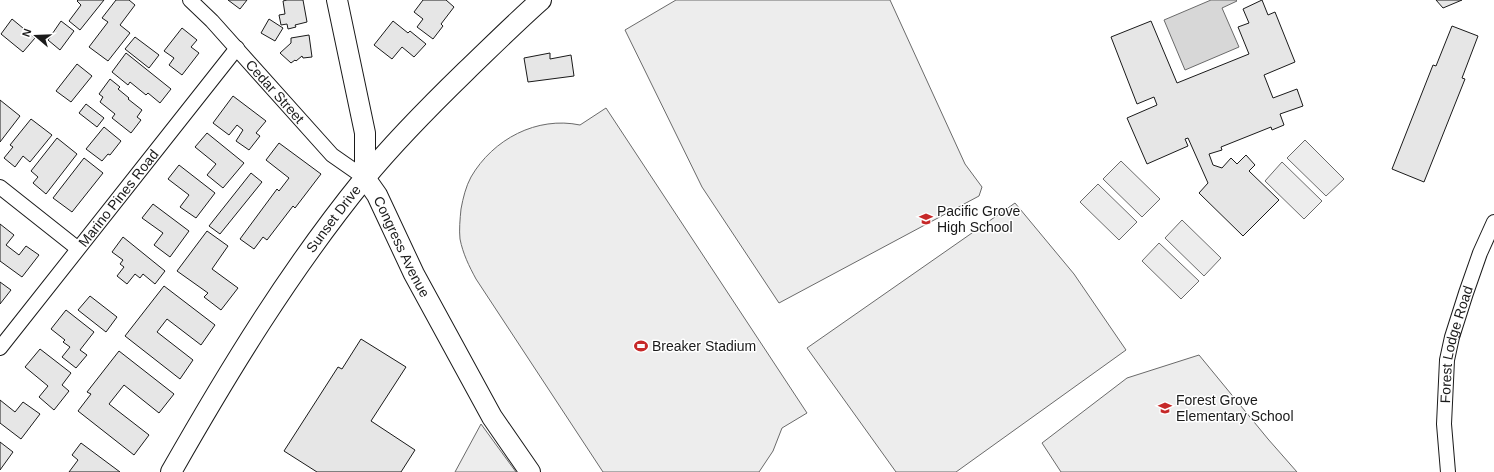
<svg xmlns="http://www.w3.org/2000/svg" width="1494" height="472" font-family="Arial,sans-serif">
<rect width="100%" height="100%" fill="#fff"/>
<!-- green -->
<g fill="#ededed" stroke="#6a6a6a">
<path d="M676,0H890L965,164L982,187L979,196L779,303L702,187L625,30Z"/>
<path d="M606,108L807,413L782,428L773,451L759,472H603L476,279C469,266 463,254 460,239C459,230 460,219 461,209C463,198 466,186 471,177C493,139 537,116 580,125Z"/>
<path d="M1305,140L1344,179L1326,196L1287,158Z"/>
<path d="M1121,161L1160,199L1142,217L1103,179Z"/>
<path d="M1282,162L1322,201L1304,219L1265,181Z"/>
<path d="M1098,184L1137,222L1119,240L1080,202Z"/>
<path d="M1015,203L1074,274L1126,350L956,472H896L807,348Z"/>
<path d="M1182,220L1221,258L1204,276L1165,238Z"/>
<path d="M1159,243L1199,281L1181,299L1142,261Z"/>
<path d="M1199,355L1268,439L1297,472H1061L1042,443L1127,378Z"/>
<path d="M481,424L516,472H455Z"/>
</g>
<!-- water -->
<path fill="#d7d7d7" stroke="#6a6a6a" d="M1211,0H1236L1237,1L1222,8L1239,47L1185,70L1164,20Z"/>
<!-- building -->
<g fill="#e6e6e6" stroke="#1a1a1a">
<path d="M78,0H104L80,30L69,21L81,5L77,1Z"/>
<path d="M116,0H129L135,5L120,25L130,33L108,61L89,47L108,22L102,18Z"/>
<path d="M228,0H247L240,9Z"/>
<path d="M287,0H303L307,22L295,25L296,27L288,29L287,24L281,25L279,15L285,14L283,1Z"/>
<path d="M423,0H446L454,7L441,24L443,26L433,39L417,27L423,19L414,12Z"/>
<path d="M1262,0L1268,15L1275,12L1295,62L1264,75L1273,98L1297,89L1303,106L1280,114L1284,125L1272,130L1271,127L1221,147L1222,150L1209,154L1213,165L1222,168L1231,158L1237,164L1246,155L1255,165L1249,171L1279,200L1243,236L1199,193L1208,183L1188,138L1185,139L1188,146L1147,164L1127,118L1157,105L1154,97L1137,104L1111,37L1151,21L1177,83L1249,54L1238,27L1249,23L1243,9Z"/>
<path d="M1436,0H1462L1443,8Z"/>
<path d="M12,19L35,38L23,52L1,34Z"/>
<path d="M269,19L283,28L275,41L261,33Z"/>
<path d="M61,21L74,31L60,50L48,40Z"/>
<path d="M393,21L408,33L410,31L426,44L414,57L402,47L392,59L374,45Z"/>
<path d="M1452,26L1478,36L1462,78L1465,79L1424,182L1392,169L1433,65L1436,66Z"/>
<path d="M182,28L197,40L191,47L199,53L182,75L169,65L174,58L164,51Z"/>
<path d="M309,35L312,57L303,58L302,56L296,61L295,60L291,63L280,53L291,43V38Z"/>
<path d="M135,37L159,55L149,68L125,49Z"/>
<path d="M126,53L171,89L160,103L148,93L146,95L130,82L128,85L112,72Z"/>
<path d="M550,53V59L571,55L574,76L528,82L524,58Z"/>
<path d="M77,64L92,76L71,102L56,91Z"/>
<path d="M110,79L120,87L118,89L129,98L128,99L142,110L137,117L141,120L131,133L112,118L115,114L100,102L103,97L99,94Z"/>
<path d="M233,96L266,121L256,133L260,136L249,150L236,141L243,130L237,125L229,135L213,123Z"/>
<path d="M0,100L20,116L0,142Z"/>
<path d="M86,104L104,118L97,127L79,113Z"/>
<path d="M31,119L52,135L30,162L23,156L15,167L4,158L13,147L10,145Z"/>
<path d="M104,127L121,141L110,155L108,154L102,161L86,149Z"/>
<path d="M207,133L244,163L223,188L207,175L216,164L195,147Z"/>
<path d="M57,138L77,154L46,194L33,183L38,177L31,171Z"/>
<path d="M279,143L321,174L295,208L293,206L267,240L263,237L254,249L240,239L277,189L279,191L289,178L266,160Z"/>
<path d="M84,158L103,173L72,212L53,198Z"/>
<path d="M179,165L215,193L196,218L180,207L189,195L168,179Z"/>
<path d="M251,173L262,182L220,234L209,226Z"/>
<path d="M153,204L189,231L170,257L154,245L163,233L142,218Z"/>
<path d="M0,224L14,235L6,245L19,255L26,246L39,255L22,277L0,261Z"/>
<path d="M207,231L228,246L212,269L238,288L221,310L204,297L208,293L177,271Z"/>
<path d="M123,237L165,271L155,284L143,274L140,278L135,274L127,284L117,276L124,267L120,264L123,260L112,252Z"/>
<path d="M0,282L11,290L0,304Z"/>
<path d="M164,286L215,325L201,345L167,319L157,332L193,360L180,379L125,336Z"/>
<path d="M90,296L117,317L106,332L78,310Z"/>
<path d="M66,310L94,332L80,350L87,355L76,368L62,357L70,347L63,342L65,340L51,329Z"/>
<path d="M361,339L406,367L371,421L415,450L401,472H317L284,451L338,367L342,369Z"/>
<path d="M40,349L71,373L62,385L69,391L54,410L39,397L48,386L25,367Z"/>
<path d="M119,351L174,394L159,413L124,385L109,404L149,435L134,455L78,411L91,394L87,392Z"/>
<path d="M0,400L15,412L23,402L40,414L21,439L0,423Z"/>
<path d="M0,442L13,452L0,470Z"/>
<path d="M81,443L120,472H69L78,460L72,455Z"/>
</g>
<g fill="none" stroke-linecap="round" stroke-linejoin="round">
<!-- street casing -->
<g stroke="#1a1a1a" stroke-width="16">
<g id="street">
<path id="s1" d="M190,0L212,21L332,155L365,178"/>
<path d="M0,187L77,248"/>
<path id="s2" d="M0,348L237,48"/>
<path id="s3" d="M1448,472L1444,424L1447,360L1452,337L1466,293L1480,253L1494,222"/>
</g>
</g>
<!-- secondary casing -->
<g stroke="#1a1a1a" stroke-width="22">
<g id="secondary">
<path id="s4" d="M337,0L365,133V178L377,195L414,274L492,417L530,472"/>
<path id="s5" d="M171,472C229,370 290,270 364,179C395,141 431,105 466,71C491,47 515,23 541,0"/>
</g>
</g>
<!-- street -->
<use href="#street" stroke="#fff" stroke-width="14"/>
<!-- secondary -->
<use href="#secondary" stroke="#fff" stroke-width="20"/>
</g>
<!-- icons -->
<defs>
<g id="school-bare" transform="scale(1.08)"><path d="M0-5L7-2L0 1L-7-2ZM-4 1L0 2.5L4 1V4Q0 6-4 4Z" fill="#c62828" stroke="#fff" stroke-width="2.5" paint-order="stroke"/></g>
<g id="stadium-bare" transform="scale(1.08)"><path d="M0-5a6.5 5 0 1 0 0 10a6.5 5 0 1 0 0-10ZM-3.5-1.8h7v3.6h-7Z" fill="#c62828" stroke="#fff" stroke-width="2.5" paint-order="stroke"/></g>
</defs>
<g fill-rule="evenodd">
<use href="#school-bare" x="926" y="219"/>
<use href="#stadium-bare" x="641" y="346"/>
<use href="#school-bare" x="1165" y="408"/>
</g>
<g text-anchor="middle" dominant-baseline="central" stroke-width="3" stroke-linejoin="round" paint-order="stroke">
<!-- street labels -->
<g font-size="14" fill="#1a1a1a" stroke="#fff">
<text stroke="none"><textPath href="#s1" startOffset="125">Cedar Street</textPath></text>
<text stroke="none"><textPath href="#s2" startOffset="191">Marino Pines Road</textPath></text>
<text stroke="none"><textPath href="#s5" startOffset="301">Sunset Drive</textPath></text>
<text stroke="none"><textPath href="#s4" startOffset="259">Congress Avenue</textPath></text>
<text stroke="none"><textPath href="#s3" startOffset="129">Forest Lodge Road</textPath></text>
</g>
<!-- poi labels -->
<g font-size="14" fill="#1a1a1a" stroke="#fff" text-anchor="start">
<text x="937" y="211">Pacific Grove<tspan x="937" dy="16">High School</tspan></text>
<text x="652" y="346">Breaker Stadium</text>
<text x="1176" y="400">Forest Grove<tspan x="1176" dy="16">Elementary School</tspan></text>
</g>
</g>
<!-- north arrow -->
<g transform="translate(36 36) rotate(289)" stroke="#ffffff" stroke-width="3" paint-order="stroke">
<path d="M0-3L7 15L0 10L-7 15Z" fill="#1a1a1a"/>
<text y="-6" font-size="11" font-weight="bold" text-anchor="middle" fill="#1a1a1a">N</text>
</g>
</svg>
